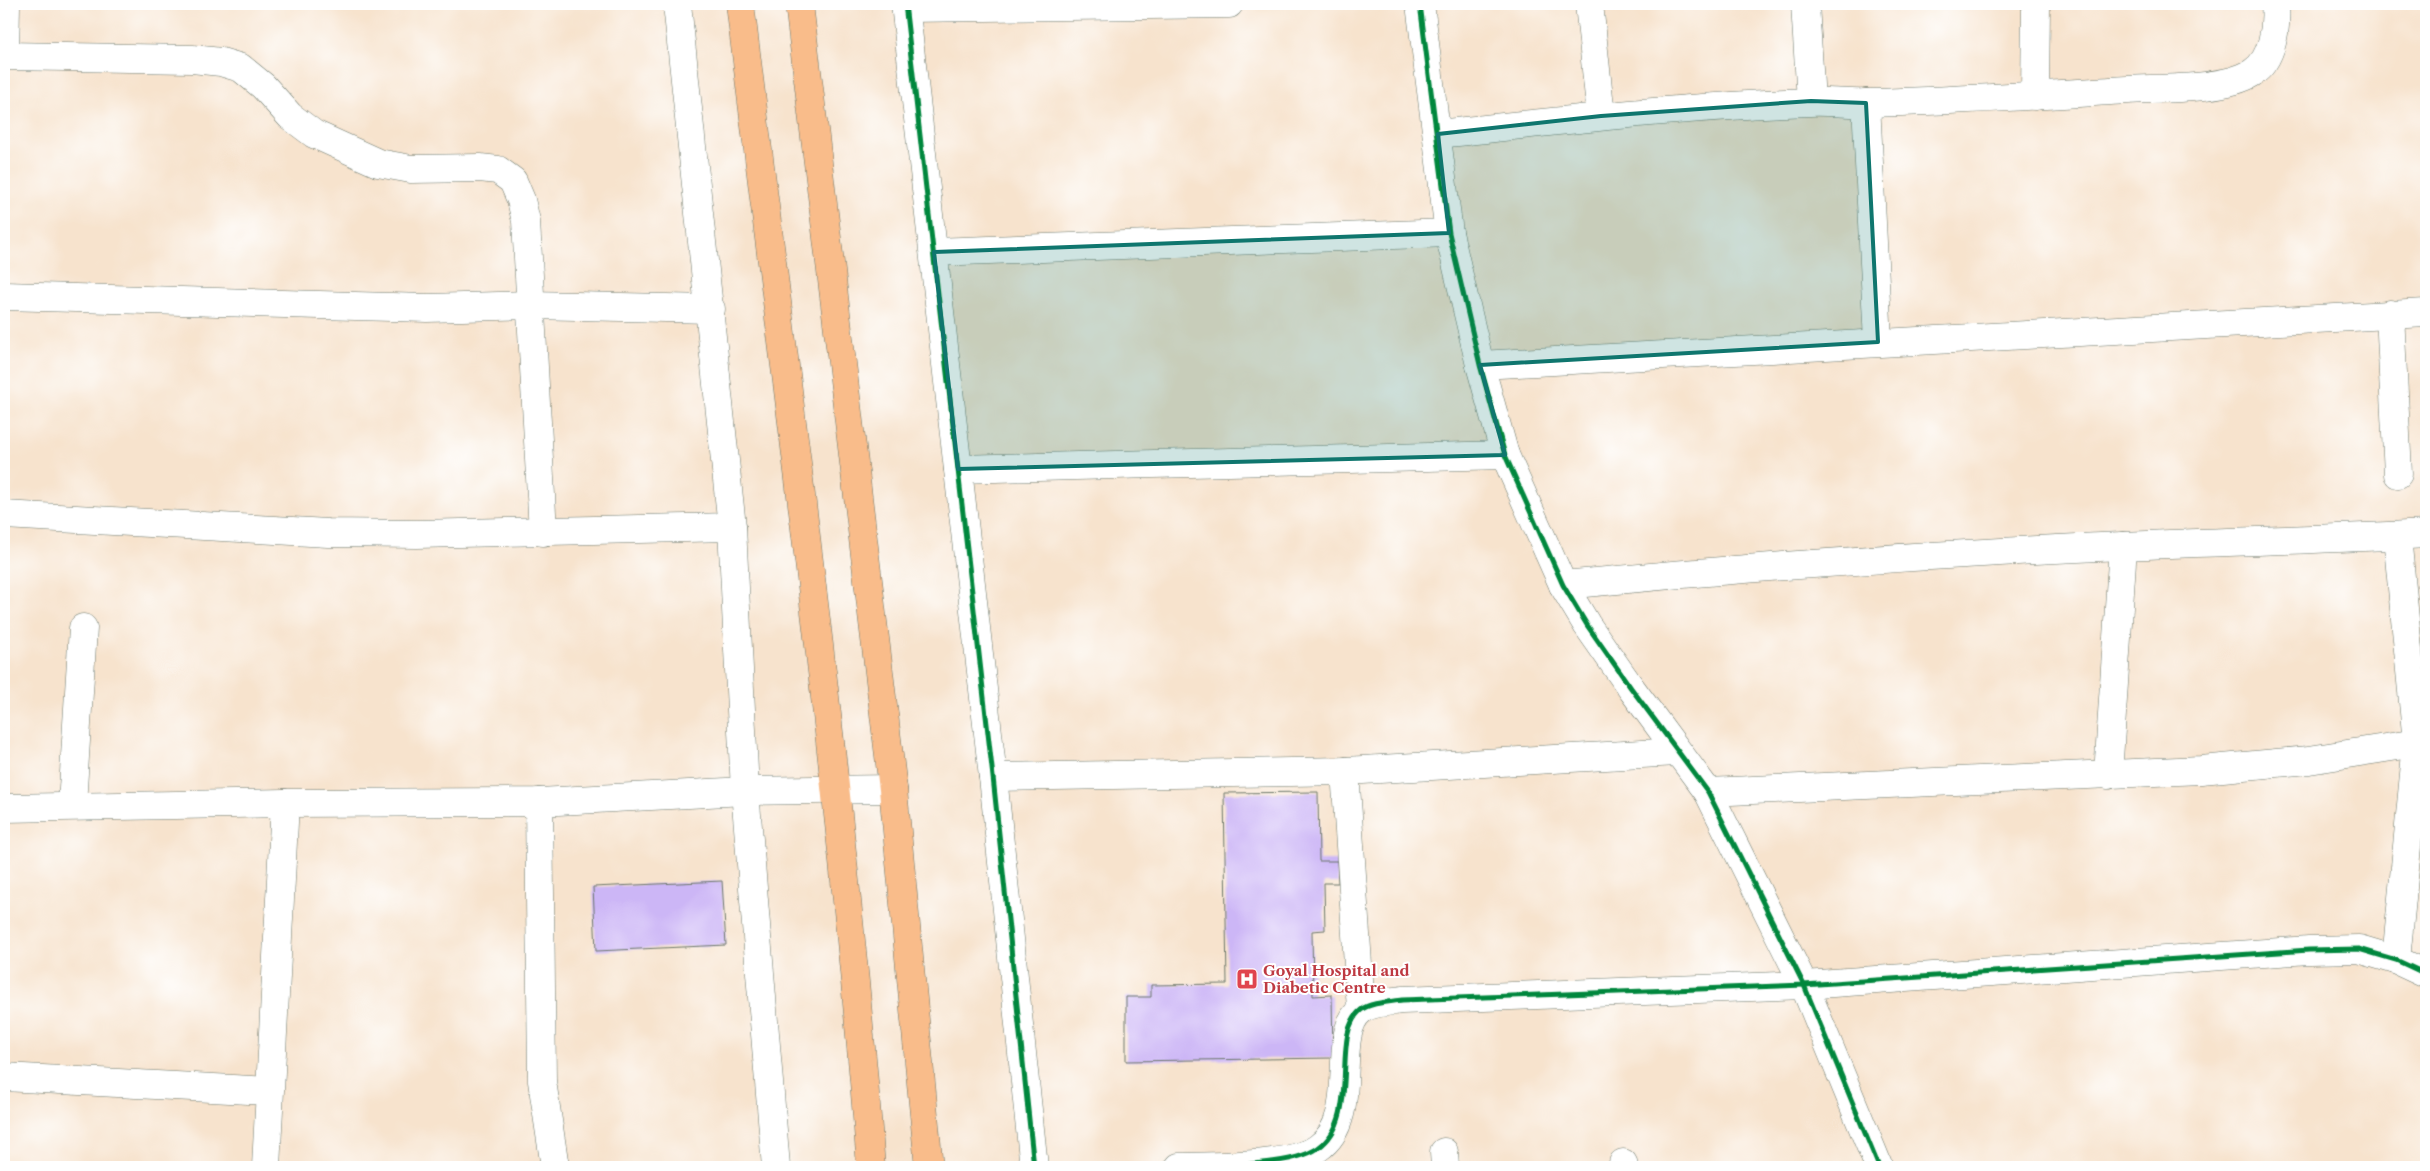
<svg xmlns="http://www.w3.org/2000/svg" width="2430" height="1171" font-family="'Libre Caslon Text',serif">
<rect width="100%" height="100%" fill="#fff"/>
<filter id="ink" filterUnits="userSpaceOnUse"><feTurbulence type="fractalNoise" baseFrequency=".02" numOctaves="2"/><feDisplacementMap in="SourceGraphic" scale="10" xChannelSelector="R" yChannelSelector="G"/><feConvolveMatrix kernelMatrix="1 2 1 2 8 2 1 2 1" color-interpolation-filters="sRGB"/></filter>
<filter id="wash" filterUnits="userSpaceOnUse"><feTurbulence type="fractalNoise" baseFrequency=".0096" numOctaves="4" result="noise"/><feDisplacementMap in="SourceGraphic" scale="20" xChannelSelector="R" yChannelSelector="G"/><feGaussianBlur stdDeviation="1.12" result="paint"/><feColorMatrix in="noise" values="0 0 0 0 0 0 0 0 0 0 0 0 0 0 0 0 0 1.4 0 .05"/><feComposite in="paint" operator="in"/></filter>
<g filter="url(#wash)">
<rect width="100%" height="100%" fill="#f7e3cd"/>
<g id="blocks">
<!-- building -->
<g fill="#ccb6f6">
<path d="M1318,792L1319,861H1337L1338,883H1324L1325,930L1312,931L1313,996L1332,995L1333,1058L1126,1061V997H1151V985L1227,984L1224,793Z"/>
<path d="M722,881L726,945L596,951L593,887Z"/>
</g>
</g>
</g>
<g filter="url(#ink)">
<use href="#blocks" fill-opacity="0" stroke="#6b776a" stroke-width="1"/>
<g fill="none" stroke-linecap="round" stroke-linejoin="round">
<!-- minor casing -->
<g stroke="#6b776a" stroke-width="29">
<g id="minor">
<path d="M677,4L732,527L745,791L776,1167"/>
<path d="M905,4L993,777L1034,1167"/>
<path d="M1420,4L1449,233L1480,365L1505,455L1563,585L1587,625L1631,688L1708,792L1804,985L1879,1167"/>
<path d="M1589,4L1601,116"/>
<path d="M1805,4L1811,101"/>
<path d="M906,8L1229,4"/>
<path d="M4,56L192,59L221,62L241,68L263,86L290,116L314,134L378,163L411,169L480,168L498,170L513,181L521,200L526,221L543,532"/>
<path d="M5,56L6,4"/>
<path d="M2035,96L2036,4"/>
<path d="M1866,103L1878,342"/>
<path d="M1438,134C1561,121 1685,106 1810,102C1829,101 1849,104 1868,103C1955,101 2042,95 2128,90C2162,88 2224,90 2252,73C2273,60 2277,26 2275,4"/>
<path d="M934,252L1449,233"/>
<path d="M4,296L427,308L531,305L711,309"/>
<path d="M2390,314L2398,474"/>
<path d="M1480,365L2426,313"/>
<path d="M958,469L1505,455"/>
<path d="M4,515L328,533L417,534L732,527"/>
<path d="M1563,585C1749,567 1935,554 2122,546C2223,541 2325,540 2426,534"/>
<path d="M1345,771L1361,1009"/>
<path d="M2108,775L2123,546"/>
<path d="M993,777L1345,771L1677,752"/>
<path d="M1708,792L2201,770L2309,760L2417,743L2426,744"/>
<path d="M539,802L542,1081L555,1167"/>
<path d="M72,805L83,628"/>
<path d="M4,808L285,803L539,802L745,791L893,789"/>
<path d="M2396,960L2417,743L2397,536"/>
<path d="M4,1077L269,1091"/>
<path d="M1444,1152L1445,1167"/>
<path d="M1623,1163L1624,1167"/>
<path d="M266,1167L285,803"/>
<path d="M1179,1167C1213,1166 1291,1167 1318,1148C1363,1117 1329,1035 1361,1010C1371,1002 1390,1002 1402,1000L1804,985L2309,950L2359,949L2396,960L2426,974"/>
</g>
</g>
<!-- major casing -->
<g stroke="#6b776a" stroke-width="29">
<g id="major">
<path d="M740,4C787,391 841,778 871,1167"/>
<path d="M799,4L893,789L929,1167"/>
</g>
</g>
<!-- minor -->
<use href="#minor" stroke="#fff" stroke-width="28"/>
<!-- major -->
<use href="#major" stroke="#f9bc8a" stroke-width="28"/>
<!-- cycleway casing -->
<g stroke="#fff" stroke-width="8">
<g id="cycleway">
<path d="M905,4L993,777L1034,1167"/>
<path d="M1420,4L1449,233L1480,365L1505,455L1563,585L1587,625L1631,688L1708,792L1804,985L1879,1167"/>
<path d="M1179,1167C1213,1166 1291,1167 1318,1148C1363,1117 1329,1035 1361,1010C1371,1002 1390,1002 1402,1000L1804,985L2309,950L2359,949L2396,960L2426,974"/>
</g>
</g>
<!-- cycleway -->
<use href="#cycleway" stroke="#00873e" stroke-width="5"/>
</g>
</g>
<!-- marked area -->
<path fill="#0f766e" fill-opacity="0.2" stroke="#0f766e" stroke-width="4" stroke-linejoin="round" d="M1811,101L1866,103L1878,342L1480,365L1505,455L958,469L934,252L1449,233L1438,134L1601,116Z"/>
<!-- icons -->
<defs>
<g id="hospital-square" transform="scale(1.125)"><rect x="-9" y="-9" width="18" height="18" rx="4" fill="#e0444e" stroke="#fff"/><path d="M-5-5h3v3.5h4V-5h3V5h-3V1.5h-4V5h-3Z" fill="#fff"/></g>
</defs>
<g fill-rule="evenodd">
<use href="#hospital-square" x="1247" y="979"/>
</g>
<g text-anchor="middle" dominant-baseline="central" stroke-width="4" stroke-linejoin="round" paint-order="stroke">
<!-- health labels -->
<g font-size="15" font-weight="bold" fill="#be3a42" stroke="#fff" text-anchor="start">
<text x="1263" y="970">Goyal Hospital and<tspan x="1263" dy="17">Diabetic Centre</tspan></text>
</g>
</g>
<!-- margin -->
<rect width="2430" height="1171" fill="none" stroke="#fff" stroke-width="20"/>
</svg>
